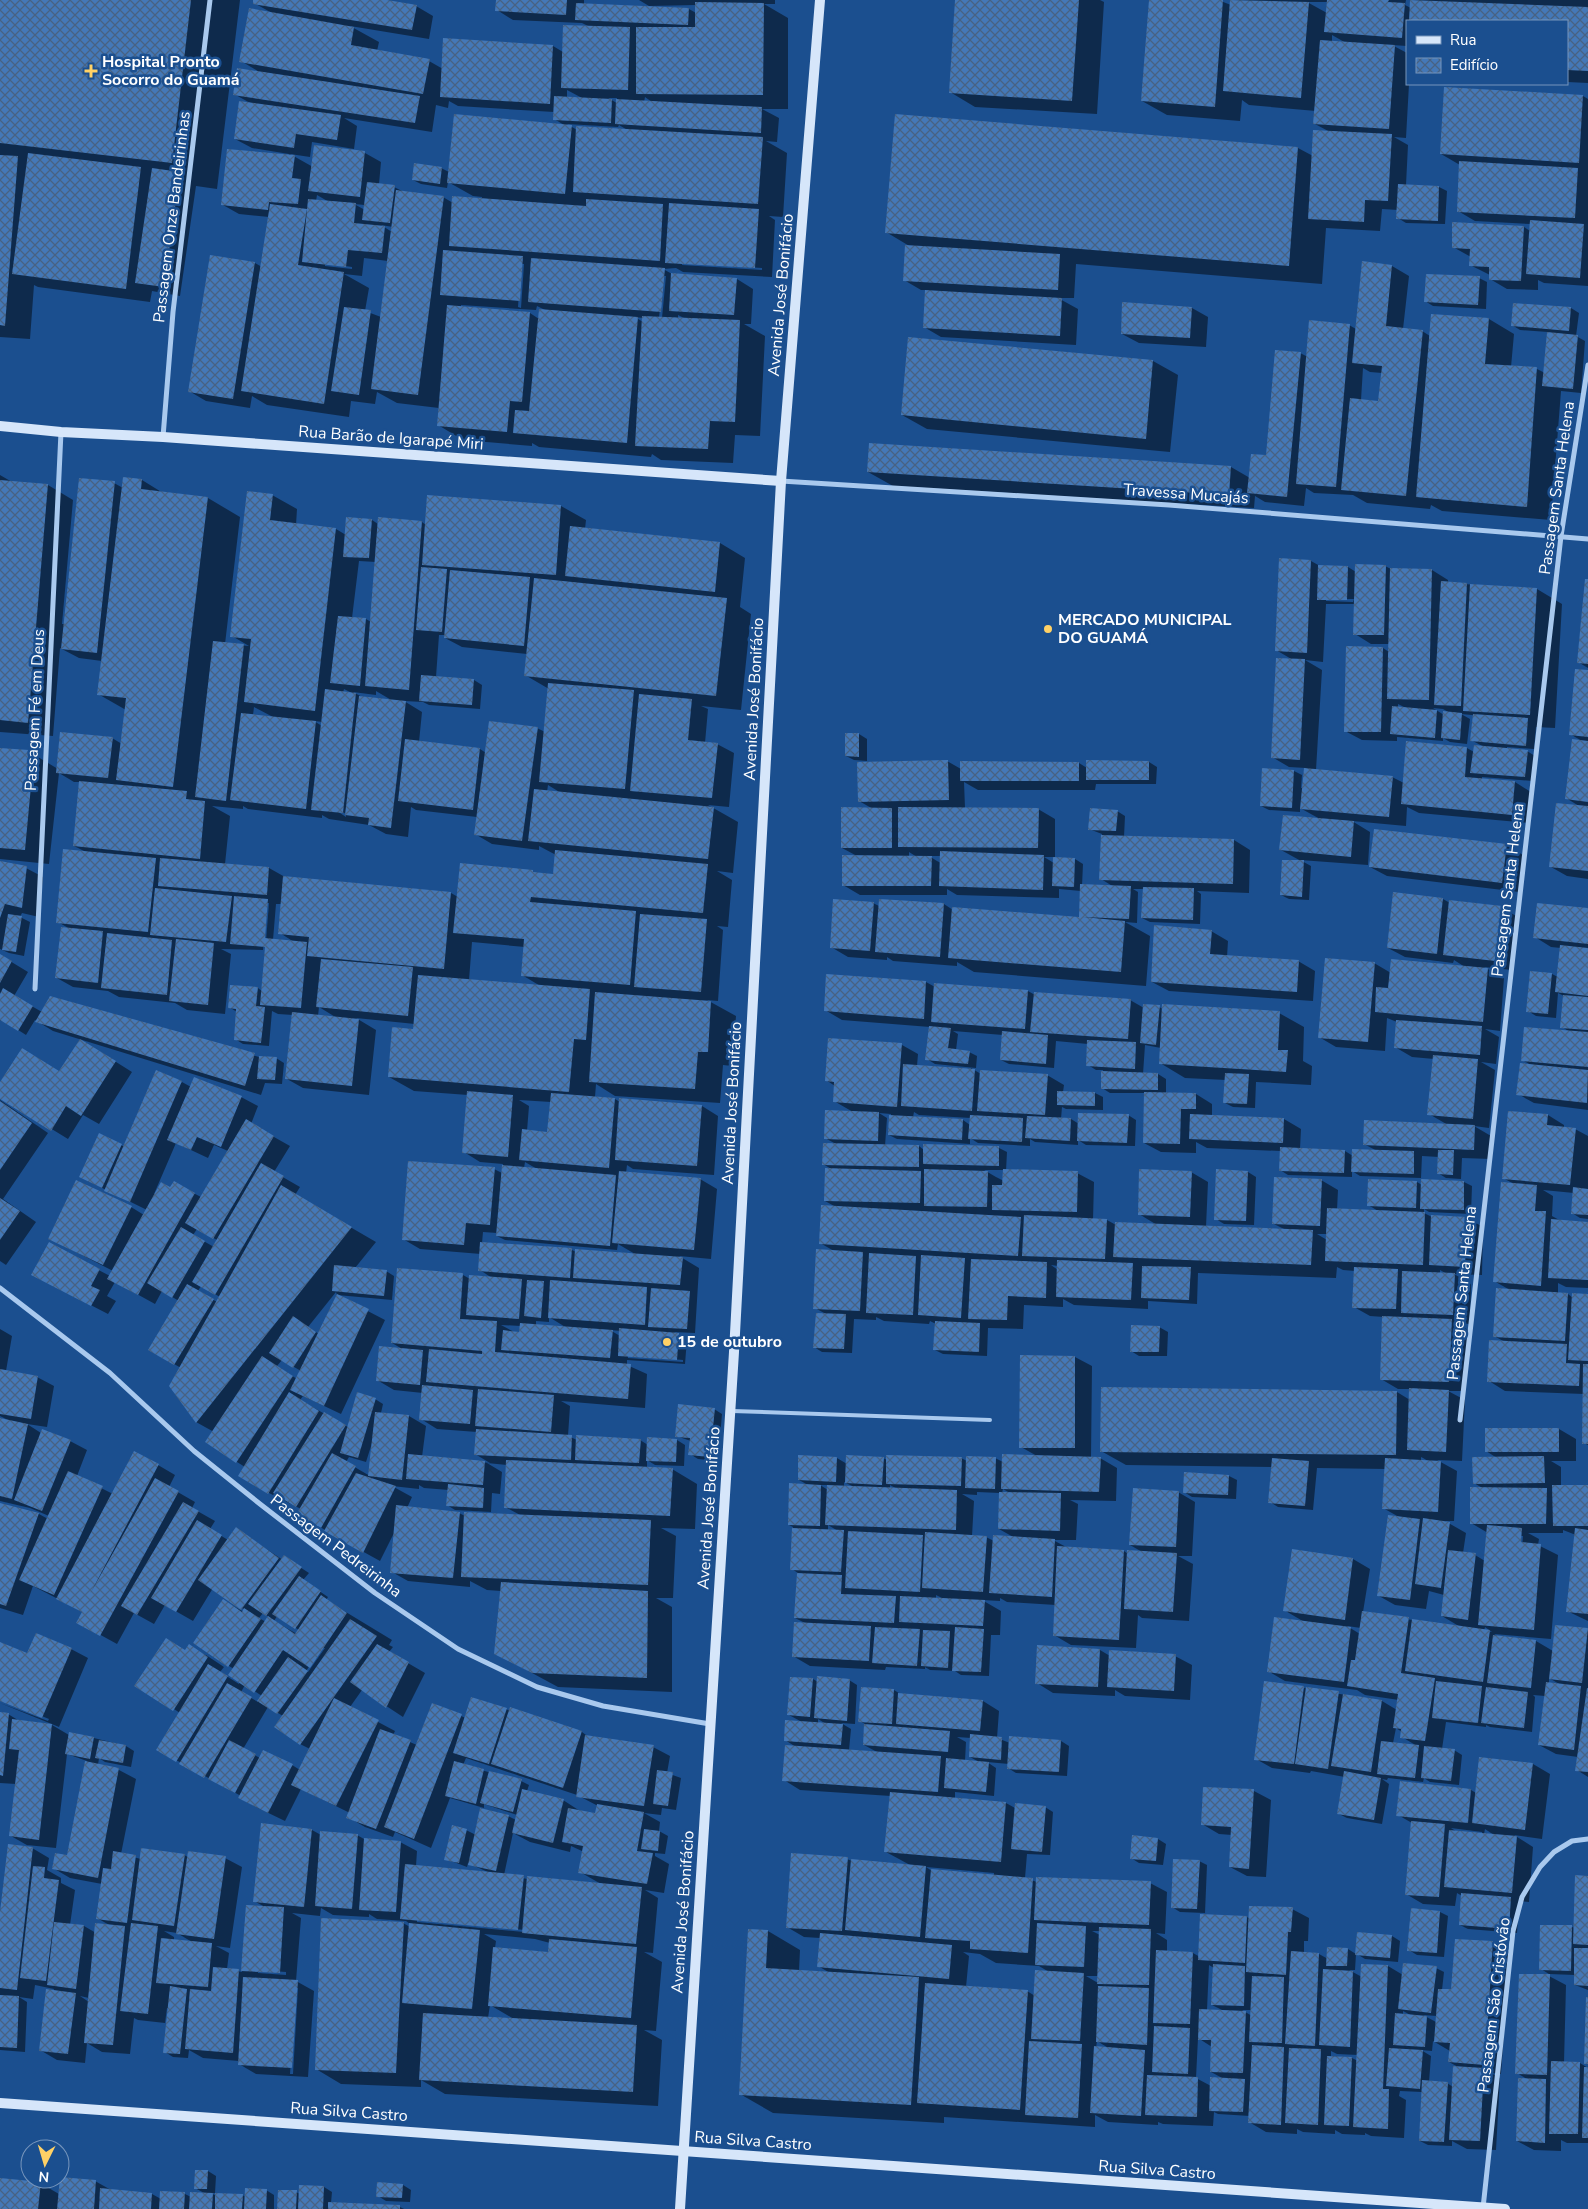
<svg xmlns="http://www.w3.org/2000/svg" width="1588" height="2209" font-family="'Nunito Sans',sans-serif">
<defs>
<pattern id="building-cross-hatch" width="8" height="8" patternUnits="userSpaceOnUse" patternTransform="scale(1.25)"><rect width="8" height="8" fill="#4478b7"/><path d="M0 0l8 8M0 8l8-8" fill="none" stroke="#486282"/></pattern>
</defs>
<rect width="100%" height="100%" fill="#1b4f8f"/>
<!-- shadow -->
<g fill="#0007" fill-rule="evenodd">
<path d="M0,0H240L217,189L196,186L180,296L152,291L150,302L38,287L34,285L30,339L0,337V156H3L0,155Z"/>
<path d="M255,0H379L416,6L433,16L429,39L350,26L379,42L377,51L429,61L443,69L444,39L553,46L563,52L590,27L582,23L513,20L497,10V0H584V4L689,9L696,13V5L649,6L639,0H775V4H764L788,18V109H762L779,118L777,142L766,141L787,153L783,217L769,216L775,220L772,277L683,272L676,268L663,269L674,275L737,279L753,289L751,324H744L765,336L760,436L735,435L733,463L661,460L652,454L651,457L539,447L532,443V446L463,440L438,425L439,408L397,403L377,392L375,404L351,401L349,417L267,405L252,396L250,408L206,401L189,391L255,263L262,267L269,217L239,214L223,205L288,156L289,154L252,148L235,139L252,104L234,94L261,73L241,61L272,13L254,3ZM567,90L582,98H567ZM645,97L652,102H644ZM608,98H617V103L615,102ZM449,101L458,106L554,112V119L566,126L449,172L441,168L413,180L421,184L447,188L448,182L473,196L482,197V200L453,203L443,197L402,191L394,187L379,184L381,162L365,153L313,167L290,154L310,157L312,142L354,149L357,126L344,118L432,132L436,105L448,108ZM567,124L618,127L619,125L629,131L577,130ZM317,195L329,202L316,201ZM354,204L365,205V210ZM381,225L393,227L392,232ZM364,258L388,261L381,317L365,311L369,288L344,274L362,276ZM325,263L352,267V269L325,266ZM682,263L762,268V270L682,265ZM521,264H524L521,308L518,307ZM663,276H666L662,318H659ZM461,305L536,310L537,306L545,310L539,319L530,313L461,307ZM678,315L686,319H678ZM635,317L643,318V322Z"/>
<path d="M956,0H1100L1104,2L1097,114L975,107L950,92Z"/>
<path d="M1151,0H1218L1231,5V0H1406L1405,5L1411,8V0H1588V83L1567,82V21H1407V46L1392,45L1407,53V84H1409L1406,138L1394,137L1408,145L1406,185L1439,187L1447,191L1445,224L1406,223L1398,218V210L1382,209L1380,231L1326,228L1322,284L1076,264L1074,298H1058L1078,309L1076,345L941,337L924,327L926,290H921L904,280L911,247L886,232L896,115L1298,148L1313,156L1330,132L1315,124L1316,111L1249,105L1242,100L1240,121L1167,115L1142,101ZM1307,2H1328L1327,13ZM1332,35L1346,43L1332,42Z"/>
<path d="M1583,96L1588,99V286L1544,283L1538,280V290L1507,289L1490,279V275L1470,265L1471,257L1453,247L1524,227L1530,231L1531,224L1475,221L1458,211L1460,165L1441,154Z"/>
<path d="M1363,263L1392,266L1409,276L1403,329L1422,331L1430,336L1432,315L1489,319L1514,334L1511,367L1537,369L1545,373L1548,332L1520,330L1512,325L1571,308L1579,313L1576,336L1585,341L1581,393L1561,391L1551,520L1442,511L1431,505L1430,509L1367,503L1353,495L1314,493L1306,488L1304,506L1265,502L1255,496L1254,508L893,486L868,472L1231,467L1250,478L1267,456L1300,353L1308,357L1349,325L1356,329ZM1363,368L1370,372L1382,373L1379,402L1361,400Z"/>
<path d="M1479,278L1487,282L1486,309L1433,306L1425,301Z"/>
<path d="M1192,308L1208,317L1206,347L1139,343L1122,334Z"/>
<path d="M1153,361L1178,375L1170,452L927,429L902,415Z"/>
<path d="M0,475L12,482L48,485L73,500L62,624H65L114,483L123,488L124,478L142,480L163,493L208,498L240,517L225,644L249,646L232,636L272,495L297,509L296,525L336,529L346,535L372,520L378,524L422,522L426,525L561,506L586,520L585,529L720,543L745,558L740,607L751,614L741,710L701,706L708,709L705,743L717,744L734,753L729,807L708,805L738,822L733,873L717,871L732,880L728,927L717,926L723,930L718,1001L707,1000L736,1016L732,1066L723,1065L720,1103L615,1096L596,1084L595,1097L615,1099L620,1102L702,1106L718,1116L714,1175L633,1169L627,1165L626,1173L700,1179L717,1189L711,1259L679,1256L699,1268L695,1333L674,1332L687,1339L685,1364L627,1360V1365L647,1374L645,1408L561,1401L570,1406L568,1436L577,1440H640L648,1445L677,1440L685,1445L684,1466L655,1465L647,1460V1468L672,1469L697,1484L695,1529L661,1528L676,1536L673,1598H656L672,1607V1692L558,1687L495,1653L501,1591L487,1590L470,1581V1587L408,1581L392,1572L395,1531L380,1561L342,1540L298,1514L301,1509L269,1493L245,1467L237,1462L214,1432L196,1422L181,1368L150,1350L179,1301L162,1291L155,1304L115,1282L107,1296L116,1301L108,1314L50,1284L49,1244L110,1276L113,1271L49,1238L131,1207L144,1215L147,1210L88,1181L99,1135L125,1147L182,1082L191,1087L241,1097L258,1106L251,1124L290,1146L274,1172L300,1187L295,1195L376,1242L355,1268L386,1271L394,1276L392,1300L337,1295L336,1292L308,1327L319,1334L337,1295L385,1320L341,1414L303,1396L300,1400L348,1427L375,1399L383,1404L381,1413L409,1416L426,1426L422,1457L490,1463L475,1454L477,1432L437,1429L421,1419L423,1393L394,1390L377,1380L404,1350L392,1343L463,1275L470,1279L492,1278L480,1270L481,1254L420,1249L403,1239L494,1169L502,1173L503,1164L480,1162L464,1152L468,1095L414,1091L389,1077L415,1031V1024L356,1018L376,1030L369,1095L303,1088L287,1079L293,1015L278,1014L272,1011L269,1046L243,1044L235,1039L237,1012L229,1007L258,988L262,991L269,903H267L263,950L221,949L231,954L225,1014L187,1010L175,1003L119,997L108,991L73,987L57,978L70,929L58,922L86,852L74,846L80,782H74L59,773L49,864L0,859V749L28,751L58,769L112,738L122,744L126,710L98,694L102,661L79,658L60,648L53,736L0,732ZM359,561L376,562L371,622L366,619L352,618ZM439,635H445V638L462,647L527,654L525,675L549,689L545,732L537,728L486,753L480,749L419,742L422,712L404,701L423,702L429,705L480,709L482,685L474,680L436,677ZM344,689L352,693H343ZM376,691L393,701L362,697L353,692L376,695ZM254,707L273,717L253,715ZM314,721L323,722L322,726ZM548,785L561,793L547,792ZM212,806L243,809V806L248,809L322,818V815L329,819L369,825L386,834L408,837L411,807L416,810L477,817L475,834L492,844L539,850V846L556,855L554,875L528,873L458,897L451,893L285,877L269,868L225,864L230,816ZM338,809L346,814V817L337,811ZM276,904H282L280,933L294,942L273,940ZM472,942L525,947L522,975L542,987L469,980ZM319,1007L337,1018L318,1016ZM519,1100L551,1102L549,1133L527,1131L529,1106ZM176,1143L208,1158L214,1145L228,1151L201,1197L174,1183L171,1189L154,1194ZM525,1162L537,1169L524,1168ZM197,1229L217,1240L214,1247L193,1235ZM483,1232L497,1233V1236L505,1240L617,1250L618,1244L635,1254L576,1252L572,1250L482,1243ZM201,1286L220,1297L217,1302L198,1291ZM549,1317L567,1328L536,1325V1321L549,1322ZM501,1325L521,1326L520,1333L514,1332ZM610,1330L621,1331L620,1336ZM628,1355L683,1360V1362L628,1358ZM282,1360L301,1371L297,1379L277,1366ZM372,1443L370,1476L346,1462L349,1457L366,1462ZM487,1463L507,1465L505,1507L522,1516H465L459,1513L407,1508L412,1497L392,1486L419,1489V1485L424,1488L449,1490L447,1505L455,1510L491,1512L492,1493L500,1494L502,1472Z"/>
<path d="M1281,559L1311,561L1320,566L1348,567L1356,572L1385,566L1391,569L1432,570L1448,580V583L1537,589L1562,604L1555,728L1536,727L1534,749L1507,747V749L1527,751L1535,756L1533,781L1482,777V779L1515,782L1531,792L1529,823L1419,813L1407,807L1406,826L1352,821L1370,832L1368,865L1300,860L1311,866L1309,900L1289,899L1281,895L1301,861L1281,850L1320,819L1300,808V812L1269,810L1261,806L1263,769L1294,771L1302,775L1301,788H1304L1306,768L1289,767L1272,757L1293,660L1276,650ZM1326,599H1354L1353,602L1326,601ZM1326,604H1355V634L1371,644H1390L1389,652L1383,648L1345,731L1362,740L1397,741V737L1443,741V738L1450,742L1467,744L1470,719L1461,714L1472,715L1474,716L1471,740L1484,747L1474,752L1467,748L1408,742L1404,783L1392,777L1316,770L1322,670L1305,660L1323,662ZM1398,704L1406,708H1398ZM1433,708L1443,709L1450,713L1444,715Z"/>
<path d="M1588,580V668L1578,662Z"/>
<path d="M1588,672V879L1567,876L1551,867L1579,806L1566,798L1582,741L1570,734Z"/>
<path d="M859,734L867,739V761L854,760L846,756Z"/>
<path d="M947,761L961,769V762L1079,763L1087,768L1149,762L1157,767L1156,784H1096L1095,790H978L964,782L965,808L1038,809L1055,819V859H1075L1083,864L1082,886L1114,887L1101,879L1102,834L1089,829L1117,811L1125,816L1124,837L1234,840L1250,850L1249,893L1197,891L1201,894L1200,924L1150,922L1142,918L1144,889H1133L1138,892L1137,923L1125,922L1150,936L1146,986L974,972L957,962V966L893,961L887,957V960L848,957L831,947L873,903L879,906L880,900L944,904L953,910L1085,919L1080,916L1081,891L1059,889V898L957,895L947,889V895H860L843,885L857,856L842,848L873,809L859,801ZM909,852L917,857H909ZM929,856H941V863L937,861ZM1044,857H1055L1054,863Z"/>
<path d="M1506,845L1523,855L1519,892L1387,876L1370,867Z"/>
<path d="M0,862L26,868L43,877L39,917L22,913L20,917L30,922L24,956L9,953L0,949Z"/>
<path d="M1443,899L1450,903L1502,908L1518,917L1512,970L1484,967L1504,978L1500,1031L1485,1029L1499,1037L1496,1064L1481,1062L1495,1070L1489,1128L1474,1126L1491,1136V1159L1462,1158L1461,1179L1446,1178L1438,1173L1439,1157L1422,1156L1421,1178L1360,1176L1352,1171V1177L1288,1175L1280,1170L1281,1151L1207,1148L1196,1142V1153L1161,1152L1144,1143L1145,1093H1110L1102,1088L1103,1070H1096L1088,1065V1044L1056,1041L1054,1068L1009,1064L1001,1060L1003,1035L953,1031L958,1034L956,1050L969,1052L977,1056L976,1068L935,1064L927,1059L930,1027L842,1020L825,1010L827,975L926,982L935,987L1028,991L1035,995L1130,1000L1144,1008L1159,1007L1163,1009L1279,1013L1304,1027L1303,1061L1312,1066L1311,1085L1256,1082L1255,1108L1233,1107L1225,1103L1226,1080L1185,1078L1160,1063L1161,1048L1145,1045L1143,1074H1158L1166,1079V1094H1196L1212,1104V1116L1284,1119L1301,1129L1300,1149L1345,1151L1353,1156L1377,1151L1364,1144L1448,1125L1429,1114L1434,1059L1412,1057L1395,1047L1397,1022L1387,1018L1385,1051L1336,1047L1319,1037L1374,963L1391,973L1465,967L1454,960L1453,963L1405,957L1388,948Z"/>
<path d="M1588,909V1110L1534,1103L1518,1094L1531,1065L1522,1060L1570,1032L1562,1027L1564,996L1558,993L1556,1018L1536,1016L1528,1011L1552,974L1558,977L1561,948L1551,947L1535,937Z"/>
<path d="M1211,931L1228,941L1227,957L1298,961L1315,971L1313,1001L1169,991L1152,982Z"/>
<path d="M0,955L28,972L14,996L42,1012L50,998L259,1057L276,1058L284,1063L282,1084L265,1083L261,1095L53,1031L35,1020L26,1035L1,1019L0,1021Z"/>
<path d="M902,1045L918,1054L917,1066L971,1070V1068L981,1074L1047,1075L1064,1085L1063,1092L1095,1093L1103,1097V1110L1066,1109L1062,1107L1061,1119H1071L1079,1124L1128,1115L1136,1120L1135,1146L1086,1145L1078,1140V1145L1035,1142L1030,1139V1146L978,1143L970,1138V1144L897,1139L889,1135L891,1114L879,1113L887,1118L885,1146H919L924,1150L999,1148L1007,1152L1006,1171L1077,1173L1094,1182L1093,1220H1107L1116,1225H1157L1139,1214L1191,1172L1208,1182L1206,1227L1286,1230L1274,1224L1321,1180L1338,1190L1337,1210L1380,1212L1368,1205L1417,1182L1422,1185L1464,1182L1472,1186L1471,1214L1429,1212L1424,1209V1213L1432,1217L1467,1218L1483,1227L1482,1275L1454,1274L1471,1284L1470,1324L1457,1323L1468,1330L1465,1391H1448L1465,1400L1462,1461L1437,1460L1457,1471L1454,1521H1445L1466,1533L1463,1553L1475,1555L1485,1561L1488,1533L1471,1523L1484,1489L1474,1483L1497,1458L1486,1451L1487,1429H1559L1576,1439V1461H1551L1561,1467V1487L1588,1486V1621L1567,1611L1576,1535L1563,1530V1533H1528L1539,1539L1538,1545L1558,1555L1551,1639L1494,1634L1499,1637L1536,1641L1553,1651L1556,1626L1588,1630V1777L1577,1770L1578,1757L1556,1754L1539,1745L1545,1696L1533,1695L1535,1697L1532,1732L1490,1727L1486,1725V1727L1446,1722L1442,1749L1454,1750L1462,1755L1459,1785L1430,1782L1424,1778L1423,1782L1388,1778L1387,1780L1382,1779L1389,1784L1382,1824L1347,1818L1339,1814L1345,1777L1311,1771L1310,1773L1272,1768L1256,1759L1304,1688L1382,1701L1397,1710L1399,1700L1365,1695L1357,1690L1285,1681L1268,1671L1306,1623L1284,1610L1293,1551L1353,1559L1370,1569L1363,1612L1462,1628L1442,1616L1444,1595L1429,1591L1426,1609L1395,1605L1379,1596L1399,1517L1383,1508L1386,1469L1317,1468L1313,1510L1278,1507L1270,1502L1272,1467L1126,1465L1101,1451L1102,1388L1397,1392L1410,1400L1411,1389H1398L1381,1379L1384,1317L1370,1316L1354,1307L1355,1271L1343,1270L1337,1267L1336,1278L1198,1273L1197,1304L1148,1301V1309L1074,1305L1063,1299V1307L1024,1305L1023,1329L988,1328L987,1356L943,1354L935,1350L936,1324L930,1321L929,1324L884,1321L876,1317V1320L854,1319L852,1353L822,1352L814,1347L826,1314L815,1308L834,1251L820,1243L836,1207L825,1201L833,1170L823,1164L836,1144L825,1138L853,1112L834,1101L835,1086L826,1080ZM914,1112L919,1115L971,1118L970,1125L963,1120L913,1117ZM984,1170H1004V1181L996,1177ZM1317,1234H1327V1240ZM1051,1265L1058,1266V1270ZM1440,1270L1447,1274H1440ZM1421,1457L1423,1458L1428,1461H1421ZM1520,1536H1523L1522,1549H1519ZM1347,1626L1361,1628L1360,1634ZM1485,1627L1492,1632L1484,1631ZM1549,1678L1561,1685L1549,1684ZM1396,1728L1402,1732V1737L1417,1746L1393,1743Z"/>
<path d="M97,1050L132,1072L99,1124L83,1115L68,1139L1,1098L0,1100L48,1133L3,1199L36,1222L6,1265L0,1261V1084L60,1072Z"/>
<path d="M1548,1115L1564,1125V1128L1575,1129L1588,1136V1219L1580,1218L1572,1213L1574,1193L1543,1190L1553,1196L1552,1216L1561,1221L1588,1223V1288L1566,1287L1558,1283V1294H1568L1573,1298L1588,1295V1445L1584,1443V1394L1505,1391L1489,1381L1505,1342L1494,1336L1510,1290L1494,1281L1514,1184L1503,1178Z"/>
<path d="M1248,1172L1256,1177L1254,1225L1224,1224L1216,1219Z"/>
<path d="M1159,1327L1168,1332L1167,1356H1139L1131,1351Z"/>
<path d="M0,1329L12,1336L6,1371L37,1377L54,1386L47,1427L27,1424L41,1433L70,1441L87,1450L77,1476L113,1494L135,1453L158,1465L175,1475L169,1487L195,1502L192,1508L215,1521L210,1529L228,1540L236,1529L283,1560L292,1562L309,1573L303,1580L328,1597L326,1600L392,1640L389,1645L393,1647L389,1652L425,1673L403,1717L362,1690L350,1707L395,1731L393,1735L417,1745L433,1705L466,1718L506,1709L510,1711L511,1709L582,1732L590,1738L653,1747L670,1756L667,1773L681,1778L676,1810L662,1808L661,1815L644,1813L660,1822L659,1831L668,1836L665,1854L655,1853V1856L669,1864L664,1893L645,1890L658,1898L653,1953L644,1952L662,1962L656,2031L644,2030L662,2040L658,2106L445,2094L421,2080V2087L341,2084L316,2069L403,1923L410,1927V1924L406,1921L377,1919L369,1914V1917L333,1915L321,1908L320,1916L292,1913L301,1918L296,1981L314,1991L308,2077L256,2074L239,2064V2061L203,2058L189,2050L188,2058L173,2057L165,2052L169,2008H167L165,2023L138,2020L134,2018L130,2054L102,2052L87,2043L85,2063L57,2060L40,2050L54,1989L35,1985L33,1999L19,1997L27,2002L25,2052L0,2050V1923L32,1848L11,1836L16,1784L0,1783V1714H8L21,1722L52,1725L69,1735L94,1738L126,1746L134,1751L131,1767L105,1762L99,1758L98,1765L119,1770L136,1779L121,1854L141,1859L184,1855L188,1857L225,1858L242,1867L230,1948L216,1946L229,1953L227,1969L242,1972L247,1906L265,1907L254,1901L312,1830L321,1835H357L364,1839L400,1842L417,1851L416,1866L490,1873L468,1863L467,1867L446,1859L466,1830L476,1835L508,1816L516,1820L517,1815L484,1804V1808L450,1798L431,1848L395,1832L393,1837L365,1827L348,1817L350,1813L301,1789L285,1821L256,1807L240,1798L241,1796L158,1750L180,1713L174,1709L186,1651L206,1655L224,1667L220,1672L239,1684L240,1682L234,1669L229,1666L224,1601L244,1612L245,1610L213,1588L193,1621L165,1605L154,1624L134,1613L117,1644L77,1622L83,1612L33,1586L23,1615L0,1608V1504L39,1514L48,1519L49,1516L30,1508L0,1501V1419L8,1420L0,1416ZM263,1613L269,1617L266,1622L259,1618ZM277,1616L299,1630L297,1634L274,1621ZM322,1648H325L308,1672L306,1671ZM245,1685L262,1696L258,1702L241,1692ZM268,1707L283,1716L300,1744L310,1749L300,1770L292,1765L260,1758L243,1749ZM67,1754L87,1761L68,1856L53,1868L70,1878L102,1884L97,1918L111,1926L96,1933L84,1926L70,1925L75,1890L61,1883V1878L47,1870L49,1858L27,1845L56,1848ZM466,1758L577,1795L598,1806L596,1814L580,1811L563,1800L527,1791L529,1785L521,1781L463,1765ZM513,1833L530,1842L570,1852L571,1846L584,1852L580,1872L601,1884L528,1879L504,1875ZM417,1919L525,1930L524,1932L417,1922ZM164,1931L177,1933L192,1942L174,1940V1937ZM484,1934L535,1939L550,1943L549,1953L495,1948L496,1941ZM258,1970L286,1972V1975L258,1973ZM296,1988H298L293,2074H290ZM80,1996L89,1998V2002ZM490,2005L514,2019L488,2018Z"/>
<path d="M1075,1357L1092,1366L1091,1458H1100L1117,1468L1116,1501L1070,1500L1078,1504L1076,1540H1053L1068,1548L1124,1551L1128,1554L1144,1553L1130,1545L1178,1492L1195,1502L1192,1556H1178L1193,1564L1189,1621L1142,1618L1138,1615L1136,1648L1071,1645L1054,1635L1056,1605L1007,1602L1000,1598V1601L982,1600L1001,1611L1000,1635H991L989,1676L961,1675L955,1671L930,1670L925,1667V1669L886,1667L885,1670L810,1666L793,1656L807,1624L795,1618L798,1573L792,1569L793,1527L789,1525L808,1485L799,1480L837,1458L847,1464L883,1458L887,1460L961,1458L967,1461L995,1458L1003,1462L1037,1456L1021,1447ZM844,1482L854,1487H844ZM820,1485H828V1490ZM890,1485L897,1489H890ZM1003,1489L1010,1493H1002ZM977,1492L1000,1493L999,1529L1015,1538L994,1541L986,1537L972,1536L974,1501L962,1494L977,1495ZM828,1525L838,1531H828ZM936,1595L944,1599H936Z"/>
<path d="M714,1409L722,1414L718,1461L698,1459L690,1454L691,1441L676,1436Z"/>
<path d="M1185,1473L1229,1476L1237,1480L1236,1499L1192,1497L1184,1492Z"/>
<path d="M0,1644L28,1655L71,1649L88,1658L59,1727L0,1703L48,1721L49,1719L0,1699Z"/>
<path d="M1100,1650L1110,1656H1175L1192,1665L1190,1700L1125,1696L1115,1690V1696L1053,1693L1037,1683Z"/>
<path d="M813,1679L818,1682L849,1680L857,1685L855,1724L841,1723L851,1729L849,1750L877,1752L864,1745L865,1724L860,1721L894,1690L902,1695L983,1701L999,1711L997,1738L1010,1743V1737L1061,1741L1069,1746L1067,1776L1016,1773L1008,1768L1009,1764L987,1762L996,1768L994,1796L955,1792V1798L1006,1803L1015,1808L1045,1807L1053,1812L1050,1855L1027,1854L1025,1878L1037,1882L1150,1883L1167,1892L1165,1934L1156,1933L1167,1940V1952L1193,1953L1200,1957L1247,1917L1250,1919L1292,1909L1309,1918L1308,1941H1304V1953L1319,1954L1328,1959L1348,1949L1356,1954L1355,1970H1349L1362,1977V1965L1388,1966L1403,1975L1436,1968L1444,1972L1442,1990H1452L1456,1940L1493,1943L1510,1952L1501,2074L1491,2073L1500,2078L1496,2150L1467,2149L1452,2141V2146L1428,2145L1420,2141L1422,2092L1400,2091L1399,2096L1406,2100L1404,2138L1371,2136L1365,2133V2135L1342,2134L1335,2130V2134L1303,2132L1297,2129V2134L1266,2132L1249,2122L1250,2116L1218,2114L1214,2112L1213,2126L1163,2124L1158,2122V2125L1108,2122L1095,2115V2127L944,2117V2123L773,2113L740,2094L768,1931L800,1950L799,1971L830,1973L818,1966L820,1938L804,1937L787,1927L847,1859L852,1861L910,1865L886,1852L891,1796L800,1790L784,1780L796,1747L785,1740L802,1722L789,1715ZM818,1719L826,1724L818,1723ZM957,1737L971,1738L970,1757L979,1762L965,1761L966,1742ZM926,1867L994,1873V1876L932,1871ZM1092,1931H1100V1935ZM963,1952L980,1954L996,1963L1039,1966L1049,1972L1035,1996L1027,1991L966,1987L969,1956ZM1209,1965L1214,1968L1212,2005L1224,2011L1207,2010ZM1086,1976H1099L1098,1983ZM1242,2010H1252V2016ZM1403,2011L1405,2012L1412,2016L1403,2015ZM1423,2015L1437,2016L1436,2022ZM1198,2038L1212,2047L1211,2072L1224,2079L1211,2086L1196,2078ZM1097,2041L1110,2049L1096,2048ZM1433,2041L1450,2051L1449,2062L1460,2068L1453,2087L1447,2083L1429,2082L1431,2056L1421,2050L1432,2051ZM1331,2051L1337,2054L1358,2055V2061L1352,2058L1331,2056Z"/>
<path d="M1481,1758L1533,1764L1550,1774L1542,1839L1514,1835L1533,1847L1529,1902L1519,1901L1517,1933L1468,1929L1460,1925L1462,1896L1457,1893L1455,1906L1423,1904L1406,1894L1412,1823L1398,1815L1401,1783L1471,1790L1476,1793ZM1451,1828L1482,1832V1834L1457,1832ZM1485,1829L1494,1835L1484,1834Z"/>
<path d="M1204,1788L1254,1791L1271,1800L1266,1877L1247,1876L1230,1867L1232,1835L1219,1834L1202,1824Z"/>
<path d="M1133,1836L1158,1839L1166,1844L1163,1865L1139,1863L1131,1858Z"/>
<path d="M1199,1861L1207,1865L1205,1913L1180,1912L1172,1907Z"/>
<path d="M1588,1877V1990L1575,1985V1975L1549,1974L1541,1969L1572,1927L1575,1928Z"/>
<path d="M1412,1909L1440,1912L1448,1916L1444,1957L1417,1955L1409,1950Z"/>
<path d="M1358,1933L1392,1936L1400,1941L1398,1962L1365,1959L1357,1954Z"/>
<path d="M1549,1976L1566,1985L1564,2063H1580L1588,2068V2143H1567L1561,2140V2151L1534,2150L1517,2141L1527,2079L1517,2073Z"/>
<path d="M208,2171L216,2176L215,2193H210L217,2196L242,2195L246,2197L266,2190L274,2195V2209H0V2179L40,2183L59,2194L95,2181L111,2190L152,2194L161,2199L185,2194L191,2197L206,2194L195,2188Z"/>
<path d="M403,2185L411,2190L410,2202L386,2201L378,2196Z"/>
<path d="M324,2187L332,2192L331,2203L400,2207L404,2209H278L296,2192L300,2194Z"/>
</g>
<!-- building -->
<g fill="url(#building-cross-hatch)">
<path d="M0,0H191L172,163L0,143Z"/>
<path d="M253,0H387L417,5L412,30L253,4Z"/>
<path d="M496,0H567L566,15L495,11Z"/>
<path d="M955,0H1079L1072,101L949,93Z"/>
<path d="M1149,0H1223L1215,107L1141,101Z"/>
<path d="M1230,0L1309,2L1301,98L1223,91Z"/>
<path d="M1327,0H1389L1388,2L1405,3L1402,38L1324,32Z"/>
<path d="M1410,0L1588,7V71L1567,70V21H1409Z"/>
<path d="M695,2L764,3L763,95L636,94V27H695Z"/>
<path d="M576,3L689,8L688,25L575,20Z"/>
<path d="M249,8L354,27L351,45L430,59L423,94L239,62Z"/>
<path d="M563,25L630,27L628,90L561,88Z"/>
<path d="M443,38L553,45L550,104L440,97Z"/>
<path d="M1320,40L1395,45L1389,129L1313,124Z"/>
<path d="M237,68L420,96L415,123L233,95Z"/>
<path d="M1444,87L1583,95L1579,163L1440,154Z"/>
<path d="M554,96L612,99L611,123L553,120Z"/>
<path d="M616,99L762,107L761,133L615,124Z"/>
<path d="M239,101L341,115L337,140L296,134L294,148L234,139Z"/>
<path d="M454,114L572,125L565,194L447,183Z"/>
<path d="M895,114L1298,147L1289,266L885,233Z"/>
<path d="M576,126L763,137L758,204L573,192Z"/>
<path d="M1313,130L1392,134L1388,201L1365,200L1364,222L1308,219Z"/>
<path d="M314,145L365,151L360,197L308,191Z"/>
<path d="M227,149L295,155L292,178L301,179L298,204L269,202L268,210L221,205Z"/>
<path d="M28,153L141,167L126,289L12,274Z"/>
<path d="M0,155L18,156L5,326L0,325Z"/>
<path d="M1459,161L1578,168L1575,218L1457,212Z"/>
<path d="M414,163L442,167L440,184L412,180Z"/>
<path d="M152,168L180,172L164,287L135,283Z"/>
<path d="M367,182L395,185L390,223L362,220Z"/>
<path d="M1398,184L1439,186L1438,221L1396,219Z"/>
<path d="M396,190L444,196L418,395L371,389Z"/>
<path d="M452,196L586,206V199L663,204L660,261L449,246Z"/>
<path d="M308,199L356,203L354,223L385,226L382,253L348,250L346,267L302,262Z"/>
<path d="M669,203L759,209L755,268L665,263Z"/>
<path d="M270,204L307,209L298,265L344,272L324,404L241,391Z"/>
<path d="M1530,220L1584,224L1580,278L1526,274Z"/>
<path d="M1452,222L1524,226L1521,281L1489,280V267L1469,266L1470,249L1452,248Z"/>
<path d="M905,245L1060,254L1058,290L903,281Z"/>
<path d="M443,250L523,256L520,301L440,295Z"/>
<path d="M210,255L255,262L233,399L188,392Z"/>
<path d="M531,258L665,268L661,312L528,302Z"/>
<path d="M1362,261L1392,265L1386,326L1423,330L1406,496L1341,490L1350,398L1378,401L1382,366L1352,363Z"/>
<path d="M671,273L737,278L734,315L669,311Z"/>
<path d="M1426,274L1480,276L1478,305L1424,302Z"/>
<path d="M925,290L1062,298L1060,336L923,328Z"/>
<path d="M1122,302L1192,307L1190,338L1121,334Z"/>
<path d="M1513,303L1571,307L1569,331L1511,326Z"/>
<path d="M447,305L530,312L522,402L510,401L507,432L437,426Z"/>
<path d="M344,307L371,310L359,395L331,391Z"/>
<path d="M539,309L638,317L627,443L513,433L515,410L529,411Z"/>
<path d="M1431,314L1489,318L1485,364L1537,367L1527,507L1416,497Z"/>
<path d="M642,316L740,320L735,422L710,421L708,449L635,446Z"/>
<path d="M1309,320L1350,324L1336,487L1296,484Z"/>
<path d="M1547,332L1578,335L1573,389L1542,386Z"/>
<path d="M908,337L1153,360L1146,439L901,415Z"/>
<path d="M1275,350L1301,352L1287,497L1247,493L1251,454L1266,455Z"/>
<path d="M869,443L1231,466L1229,495L867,472Z"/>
<path d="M123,477L142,479L141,489L208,497L173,787L116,780L126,698L97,695Z"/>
<path d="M79,478L115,481L97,653L61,649Z"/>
<path d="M0,480L48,484L28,723L0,720Z"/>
<path d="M247,491L273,494L270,520L336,528L315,711L244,702L251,639L230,637Z"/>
<path d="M427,495L561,505L556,575L422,565Z"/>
<path d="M346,517L372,519L369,558L343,557Z"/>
<path d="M378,517L422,521L409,690L365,686Z"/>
<path d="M570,526L720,542L715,592L565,576Z"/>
<path d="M1279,558L1311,560L1307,653L1275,651Z"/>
<path d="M1355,564L1386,565L1384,635H1353Z"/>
<path d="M1318,565L1348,566L1347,600H1317Z"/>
<path d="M421,567L447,569L442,632L416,630Z"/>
<path d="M1390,568L1432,569L1429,700L1387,699Z"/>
<path d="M450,570L530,577L524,646L444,638Z"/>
<path d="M534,578L727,598L716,696L524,676Z"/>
<path d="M1585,579H1588V664L1577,663Z"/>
<path d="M1441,581L1467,583L1461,706L1434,705Z"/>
<path d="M1470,584L1537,588L1530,715L1463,711Z"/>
<path d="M338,616L366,618L360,686L330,683Z"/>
<path d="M213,641L244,644L226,801L195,797Z"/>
<path d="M1346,646L1383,647L1381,732H1344Z"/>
<path d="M1276,658L1305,659L1300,760L1271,758Z"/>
<path d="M1575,669L1588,670V737L1569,735Z"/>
<path d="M421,675L474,679L472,705L419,701Z"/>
<path d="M548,683L634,690L625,789L539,782Z"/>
<path d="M325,689L356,693L343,813L311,810Z"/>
<path d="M639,694L692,699L688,740L718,743L712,798L630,791Z"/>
<path d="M359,696L406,701L391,828L368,825L369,818L345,815Z"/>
<path d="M1392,706L1437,710L1435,738L1390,734Z"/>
<path d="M1443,711L1462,713L1460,740L1441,738Z"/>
<path d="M241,713L316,721L306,809L230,800Z"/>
<path d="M1473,714L1528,718L1526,746L1470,741Z"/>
<path d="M489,721L538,727L522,841L474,835Z"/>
<path d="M60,732L113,737L108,778L56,773Z"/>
<path d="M845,733H859V757L845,756Z"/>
<path d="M405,739L480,748L473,810L398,801Z"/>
<path d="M1572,739L1588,741V802L1565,799Z"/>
<path d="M1406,741L1467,747L1465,777L1515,781L1512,815L1401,804Z"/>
<path d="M1474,745L1528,750L1525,777L1470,773Z"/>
<path d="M0,748L29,750V753L34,754L25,850L0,848Z"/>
<path d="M948,760L949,800L858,802L857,762Z"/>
<path d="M1086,760L1149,761V780H1086Z"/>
<path d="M960,761L1079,762V781H960Z"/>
<path d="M1262,768L1294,770L1292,808L1260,806Z"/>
<path d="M1304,768L1393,776L1389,817L1300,809Z"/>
<path d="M79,781L187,791L186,799L205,801L200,859L73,846Z"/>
<path d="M534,789L714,807L708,859L528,841Z"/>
<path d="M1556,803L1588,806V871L1549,867Z"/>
<path d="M841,807L892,808V848H841Z"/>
<path d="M898,807L1039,808L1038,848L898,847Z"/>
<path d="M1090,808L1118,810L1116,831L1088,830Z"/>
<path d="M1283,815L1354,821L1351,857L1279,850Z"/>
<path d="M1374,829L1507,844L1502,883L1369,867Z"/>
<path d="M1101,835L1234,839L1233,884L1099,880Z"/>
<path d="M63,849L156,858L148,932L56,923Z"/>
<path d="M555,850L708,864L703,913L531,897L530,902L636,911L630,985L521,976L524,939L453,933L460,863L533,870V872L553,874Z"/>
<path d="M940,851L1044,855L1043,890L939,886Z"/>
<path d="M842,855L932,856L931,886H842Z"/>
<path d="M1053,857L1075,858L1074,887L1052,886Z"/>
<path d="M160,858L269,867L267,895L158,886Z"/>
<path d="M1282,860H1304L1302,897L1280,895Z"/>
<path d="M0,861L27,866L22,908L5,904L0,918Z"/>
<path d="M283,876L451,892L444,969L307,956L309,937L278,934Z"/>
<path d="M1080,884L1131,886L1129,919L1083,917L1125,921L1121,972L948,958L952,907L1079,917Z"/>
<path d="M1143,887L1194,888L1193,920L1141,918Z"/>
<path d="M155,888L232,896L226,942L150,935Z"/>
<path d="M1393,892L1443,898L1437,954L1387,948Z"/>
<path d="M234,896L268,899L265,938L307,942L301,1008L260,1005L265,947L230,944Z"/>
<path d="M833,899L874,902L870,951L830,948Z"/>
<path d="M879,899L944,903L940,957L875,952Z"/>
<path d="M1449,900L1502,906L1495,961L1443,955Z"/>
<path d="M1537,903L1588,908V944L1533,938Z"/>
<path d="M8,914L22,916L16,952L2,950Z"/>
<path d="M640,914L707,919L701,992L634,987Z"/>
<path d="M1154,925L1212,930L1210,954L1299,960L1297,992L1151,982Z"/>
<path d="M61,927L103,931L98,983L55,978Z"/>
<path d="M107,933L172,940L167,995L101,988Z"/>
<path d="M176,939L214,943L208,1005L169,1001Z"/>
<path d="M1560,945L1588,948V996L1555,992Z"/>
<path d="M0,954L12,961L0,983Z"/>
<path d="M1325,958L1375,962L1368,1042L1318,1038Z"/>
<path d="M321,959L413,967L408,1016L316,1007Z"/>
<path d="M1391,959L1488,968L1483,1022L1375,1012L1376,987L1388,988Z"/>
<path d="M1530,971L1552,973L1548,1014L1526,1012Z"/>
<path d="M826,974L926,981L924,1019L824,1011Z"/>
<path d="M418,975L590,989L586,1040L574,1039L569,1092L388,1077L392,1027L413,1029Z"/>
<path d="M934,983L1028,990L1025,1029L931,1022Z"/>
<path d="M230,985L258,987L256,1006L265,1007L261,1043L234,1040L236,1009L228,1008Z"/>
<path d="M3,988L33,1006L18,1031L0,1020V994Z"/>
<path d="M595,992L711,1001L708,1052H698L695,1089L589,1082Z"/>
<path d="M1034,992L1131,999L1128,1039L1030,1032Z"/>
<path d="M1563,995L1588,997V1030L1560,1028Z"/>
<path d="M50,996L255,1053L245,1086L35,1022Z"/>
<path d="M1143,1004L1160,1005L1156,1045L1140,1043Z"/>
<path d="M1162,1004L1280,1011L1278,1050H1288L1286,1072L1159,1064Z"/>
<path d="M292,1012L359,1019L352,1086L285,1079Z"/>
<path d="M1396,1020L1482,1026L1480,1055L1394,1048Z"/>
<path d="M929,1026L951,1028L948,1048L970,1051L968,1064L925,1060Z"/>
<path d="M1524,1027L1588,1032V1067L1521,1061Z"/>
<path d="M1002,1031L1048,1035L1046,1064L1000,1060Z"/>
<path d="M828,1038L902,1043L897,1107L833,1102L834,1082L825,1081Z"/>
<path d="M80,1039L116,1061L81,1116L66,1106L51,1131L0,1099V1082L22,1048L59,1071Z"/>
<path d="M1087,1040L1136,1042L1135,1069L1086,1066Z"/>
<path d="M1433,1055L1478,1059L1473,1119L1427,1115Z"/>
<path d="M259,1056L277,1057L275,1080L257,1079Z"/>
<path d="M1520,1063L1588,1070L1587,1103L1516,1095Z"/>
<path d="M903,1064L975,1069L972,1111L901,1106Z"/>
<path d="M156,1070L182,1081L130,1202L104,1191Z"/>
<path d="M980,1070L1048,1074L1045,1115L977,1111Z"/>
<path d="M1101,1071L1158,1073V1090L1101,1089Z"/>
<path d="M1225,1073L1249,1074L1247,1104L1223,1103Z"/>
<path d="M194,1077L242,1096L221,1147L197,1137L191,1150L167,1140Z"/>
<path d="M467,1091L513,1095L508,1157L462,1153Z"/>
<path d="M1057,1091L1095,1092V1106L1057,1105Z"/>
<path d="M1144,1092L1196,1093V1109H1181L1180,1144L1143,1143Z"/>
<path d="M551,1093L615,1098L609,1168L519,1160L522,1129L547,1132Z"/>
<path d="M619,1098L702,1105L697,1166L615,1160Z"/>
<path d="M0,1101L32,1123L0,1170Z"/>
<path d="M825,1110L879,1112L878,1141L824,1139Z"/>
<path d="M1508,1111L1548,1114L1547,1125L1576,1128L1570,1185L1502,1179Z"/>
<path d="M1078,1113L1129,1114L1127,1143L1077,1141Z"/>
<path d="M1190,1114L1284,1118L1283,1143L1189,1139Z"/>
<path d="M889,1115L963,1119L962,1140L888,1135Z"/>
<path d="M970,1115L1023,1118L1022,1142L968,1139Z"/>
<path d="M1027,1116L1071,1118L1070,1141L1025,1138Z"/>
<path d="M246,1119L274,1136L213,1239L185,1223Z"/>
<path d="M1364,1120L1475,1125L1474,1150L1363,1145Z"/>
<path d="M99,1133L122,1144L102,1188L79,1177Z"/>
<path d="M823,1143L919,1145V1167L822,1165Z"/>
<path d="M923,1144L999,1146V1166L923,1164Z"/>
<path d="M1280,1147L1345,1150L1344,1173L1279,1171Z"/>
<path d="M1352,1149L1414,1151V1174L1351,1172Z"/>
<path d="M1438,1150H1454L1453,1175L1437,1174Z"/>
<path d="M408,1161L495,1167L490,1225L466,1223L464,1245L402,1240Z"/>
<path d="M261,1163L284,1176L215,1295L192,1282Z"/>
<path d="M502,1165L616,1175L610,1246L496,1236Z"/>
<path d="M825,1168L921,1171L920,1203L824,1201Z"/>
<path d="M924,1169L988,1171L987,1207L924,1206Z"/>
<path d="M1003,1169L1078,1171L1077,1212L992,1210V1185H1002Z"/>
<path d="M1139,1169L1192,1171L1190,1217L1138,1215Z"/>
<path d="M1216,1169L1248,1171L1246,1221L1214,1220Z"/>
<path d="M619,1171L701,1178L694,1250L612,1243Z"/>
<path d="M1274,1177L1322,1179L1320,1226L1272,1224Z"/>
<path d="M1368,1179L1417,1181L1416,1208L1367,1206Z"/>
<path d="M1421,1179L1464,1181V1210L1420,1209Z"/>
<path d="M76,1180L132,1206L103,1265L48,1239Z"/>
<path d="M174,1181L195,1193L138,1295L107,1279L161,1182L170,1187Z"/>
<path d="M1501,1182L1537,1185L1535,1211H1546L1541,1286L1493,1282Z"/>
<path d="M281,1185L352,1227L196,1423L169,1386Z"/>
<path d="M1573,1187L1588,1189V1215L1571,1214Z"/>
<path d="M0,1198L20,1211L0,1240Z"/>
<path d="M821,1205L1021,1217L1018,1256L819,1244Z"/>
<path d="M1327,1208L1425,1212L1423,1265L1325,1261Z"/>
<path d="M1024,1215L1107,1219L1105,1259L1022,1256Z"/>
<path d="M1431,1215L1467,1217L1465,1267L1429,1265Z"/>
<path d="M1551,1219L1588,1222V1280L1548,1278Z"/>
<path d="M1115,1222L1313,1230L1311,1265L1113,1257Z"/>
<path d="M181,1227L205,1241L172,1298L147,1283Z"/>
<path d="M49,1242L100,1269L91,1286L100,1290L91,1306L31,1275Z"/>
<path d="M480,1242L572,1248L570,1278L478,1271Z"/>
<path d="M575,1249L683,1257L680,1285L573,1278Z"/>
<path d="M816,1249L863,1252L860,1311L813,1309Z"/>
<path d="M869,1253L916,1256L913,1315L866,1313Z"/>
<path d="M921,1255L965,1258L961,1318L918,1315Z"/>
<path d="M971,1259L1047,1262L1046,1298L1008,1296L1007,1320L968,1319Z"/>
<path d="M1057,1260L1133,1263L1131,1300L1056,1297Z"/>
<path d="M334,1265L387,1270L384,1296L332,1291Z"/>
<path d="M1142,1266L1191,1267L1189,1300L1141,1298Z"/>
<path d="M1354,1267L1398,1269L1396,1309L1352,1308Z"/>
<path d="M397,1268L463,1273L460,1319L497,1321L495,1352L631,1364L628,1399L426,1382L429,1349L482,1354V1351L391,1343Z"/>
<path d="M1402,1271L1455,1273L1453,1315L1401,1313Z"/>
<path d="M469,1275L522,1279L519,1319L466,1315Z"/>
<path d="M527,1280L544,1281L541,1318L524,1316Z"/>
<path d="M550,1280L647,1287L645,1325L548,1318Z"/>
<path d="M187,1284L214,1299L174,1365L148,1350Z"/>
<path d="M651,1288L690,1291L687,1329L648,1327Z"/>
<path d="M1496,1288L1568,1293L1565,1341L1493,1337Z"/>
<path d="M1572,1293L1588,1294V1361L1568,1360Z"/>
<path d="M337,1294L369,1309L324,1406L290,1390Z"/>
<path d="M816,1313L846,1314L844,1349L813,1348Z"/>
<path d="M293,1316L316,1332L293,1368L269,1353Z"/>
<path d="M1382,1316L1452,1319L1449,1382L1380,1380Z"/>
<path d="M935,1321L980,1323L979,1352L933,1350Z"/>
<path d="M520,1323L613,1330L610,1358L501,1350L503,1330L519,1332Z"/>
<path d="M1131,1325L1160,1326L1159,1352H1130Z"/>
<path d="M619,1328L679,1333L677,1360L618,1356Z"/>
<path d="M1489,1340L1567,1344L1566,1363L1580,1364L1579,1386L1487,1382Z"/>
<path d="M379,1346L423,1350L420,1385L376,1381Z"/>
<path d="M1020,1355L1075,1356V1448H1019Z"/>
<path d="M262,1356L293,1376L236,1463L205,1442Z"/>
<path d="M1583,1364H1588V1444H1582Z"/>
<path d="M0,1369L38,1376L31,1419L0,1414Z"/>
<path d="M422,1385L473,1390L470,1424L419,1420Z"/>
<path d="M1101,1387L1397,1391L1396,1455L1100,1452Z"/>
<path d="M1409,1388L1449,1390L1446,1452L1407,1450Z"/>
<path d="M478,1389L554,1395L551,1432L475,1426Z"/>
<path d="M289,1392L319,1411L268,1494L238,1476Z"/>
<path d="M357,1392L376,1398L358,1458L340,1453Z"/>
<path d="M678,1404L715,1408L710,1457L688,1455L690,1438L675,1437Z"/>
<path d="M324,1412L346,1425L296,1507L273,1493Z"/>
<path d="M375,1412L409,1415L402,1480L368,1476Z"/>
<path d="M0,1418L28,1424L12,1499L0,1496Z"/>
<rect x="1485" y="1428" width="74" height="24"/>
<path d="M42,1429L71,1440L42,1511L14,1500Z"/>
<path d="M476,1429L572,1435L571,1460L474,1455Z"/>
<path d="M576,1435L641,1439L639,1463L575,1460Z"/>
<path d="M647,1437L677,1439L676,1462L646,1461Z"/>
<path d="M134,1451L159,1464L90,1594L155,1478L179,1491L100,1636L76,1623L82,1612L56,1599Z"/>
<path d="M332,1453L356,1466L321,1528L296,1515Z"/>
<path d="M408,1454L485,1461L483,1485L406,1479Z"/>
<path d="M1002,1454L1101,1457L1099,1492L1001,1489Z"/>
<path d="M798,1455L837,1457L836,1482L798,1480Z"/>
<path d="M846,1455L884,1457L882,1485L845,1483Z"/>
<path d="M886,1455L962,1457L961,1486L886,1484Z"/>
<path d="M966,1456L996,1457L995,1489L965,1488Z"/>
<path d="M1544,1456L1545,1483L1473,1484L1472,1457Z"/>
<path d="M1272,1458L1309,1461L1305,1506L1268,1503Z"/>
<path d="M1385,1458L1441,1461L1438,1512L1382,1509Z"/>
<path d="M506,1460L673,1468L670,1516L504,1508Z"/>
<path d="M68,1471L103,1486L54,1595L19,1580Z"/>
<path d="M1184,1472L1229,1475L1228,1495L1183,1493Z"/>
<path d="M356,1473L396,1486L363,1553L324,1531Z"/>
<path d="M789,1483L821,1485L820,1526L788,1525Z"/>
<path d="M448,1484L484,1488L483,1508L446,1506Z"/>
<path d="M827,1485L957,1490L956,1530L825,1525Z"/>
<path d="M1552,1485H1588V1526H1553Z"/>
<path d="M1470,1487L1547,1488L1546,1524H1470Z"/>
<path d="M1133,1488L1179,1491L1176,1547L1129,1545Z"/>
<path d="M999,1492L1061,1493L1060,1531L998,1529Z"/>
<path d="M183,1502L199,1511L137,1615L121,1606Z"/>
<path d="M0,1503L39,1513L6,1606L0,1604Z"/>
<path d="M396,1505L460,1512L453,1578L390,1573Z"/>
<path d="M464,1512L651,1520L648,1585L461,1577Z"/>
<path d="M1388,1515L1420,1519L1410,1600L1377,1596Z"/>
<path d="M1423,1518L1450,1522L1441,1588L1415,1584Z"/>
<path d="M197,1520L222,1535L176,1612L151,1598Z"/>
<path d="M1487,1525L1522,1528L1521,1542L1541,1544L1534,1630L1478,1625Z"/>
<path d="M236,1527L279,1558L241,1610L198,1580Z"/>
<path d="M792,1528L844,1530L841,1572L790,1570Z"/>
<path d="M1575,1528L1588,1530V1614L1566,1612Z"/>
<path d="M848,1531L923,1535L920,1592L845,1588Z"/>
<path d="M925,1532L987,1536L983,1592L922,1588Z"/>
<path d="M993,1535L1055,1539L1052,1597L989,1593Z"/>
<path d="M1057,1546L1124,1550L1119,1640L1053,1636Z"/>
<path d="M1292,1549L1353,1558L1345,1620L1283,1611Z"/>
<path d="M1127,1550L1177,1553L1173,1612L1124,1609Z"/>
<path d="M1448,1550L1476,1553L1468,1620L1441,1616Z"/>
<path d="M284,1555L302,1567L266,1616L248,1604Z"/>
<path d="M797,1573L842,1575L841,1594L896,1596L894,1623L794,1618Z"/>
<path d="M299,1576L321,1591L295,1629L272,1614Z"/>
<path d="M501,1582L648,1591L647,1678L532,1673L494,1654Z"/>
<path d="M321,1595L347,1613L310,1668L283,1650L254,1693L228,1675L268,1616L295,1634Z"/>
<path d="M900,1596L985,1600L983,1626L899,1622Z"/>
<path d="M223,1599L242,1612L244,1608L261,1619L228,1667L193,1643Z"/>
<path d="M1362,1611L1409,1617L1401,1673L1435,1678L1425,1741L1400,1738L1401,1729L1393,1728L1398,1694L1347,1686L1351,1660H1355Z"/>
<path d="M1274,1617L1351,1627L1344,1682L1267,1672Z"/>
<path d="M350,1619L377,1636L300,1745L274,1727Z"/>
<path d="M1412,1619L1490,1630L1483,1682L1405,1671Z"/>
<path d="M794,1622L871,1626L869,1661L792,1657Z"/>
<path d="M1555,1625L1588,1628L1582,1683L1549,1679Z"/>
<path d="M875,1627L920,1629L917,1666L872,1663Z"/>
<path d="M955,1627L984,1629L981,1672L952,1671Z"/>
<path d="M923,1630L950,1631L948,1668L921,1666Z"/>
<path d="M36,1633L72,1648L42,1718L0,1701V1642L27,1653Z"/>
<path d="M1493,1635L1536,1640L1531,1688L1487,1683Z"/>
<path d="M166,1638L185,1650L189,1644L208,1657L173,1711L134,1686Z"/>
<path d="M377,1644L409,1662L386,1708L350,1682Z"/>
<path d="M1037,1645L1100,1649L1098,1687L1035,1684Z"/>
<path d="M1109,1650L1176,1654L1174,1691L1107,1687Z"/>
<path d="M288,1657L308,1671L277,1714L257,1701Z"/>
<path d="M208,1664L228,1676L176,1762L156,1750Z"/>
<path d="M817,1676L850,1679L847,1721L814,1718Z"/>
<path d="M790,1677L813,1678L810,1717L787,1715Z"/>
<path d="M1264,1681L1304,1686L1294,1764L1254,1760Z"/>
<path d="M1436,1681L1482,1686L1478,1723L1432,1718Z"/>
<path d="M1546,1682L1581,1686L1574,1750L1538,1745Z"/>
<path d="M227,1683L252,1697L204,1778L179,1764Z"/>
<path d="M861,1687L894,1689L892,1724L858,1722Z"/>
<path d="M1306,1687L1339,1691L1328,1769L1295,1764Z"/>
<path d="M1486,1687L1528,1692L1524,1728L1481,1723Z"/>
<path d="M1587,1688H1588V1772L1575,1771Z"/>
<path d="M898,1693L983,1700L980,1731L896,1724Z"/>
<path d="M1343,1694L1382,1700L1371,1772L1331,1766Z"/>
<path d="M471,1697L507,1708L489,1764L453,1753Z"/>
<path d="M334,1698L379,1720L336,1806L291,1785Z"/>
<path d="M432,1703L462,1714L414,1839L384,1827Z"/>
<path d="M510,1707L582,1731L563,1788L491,1764Z"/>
<path d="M0,1712L9,1713L3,1776L0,1775Z"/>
<path d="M12,1719L52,1724L39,1840L9,1836L19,1750L9,1749Z"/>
<path d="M785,1720L843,1724L841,1745L784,1741Z"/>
<path d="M864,1724L950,1731L948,1752L863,1745Z"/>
<path d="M380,1729L411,1740L376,1829L346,1818Z"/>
<path d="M69,1732L94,1737L90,1759L65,1754Z"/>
<path d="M970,1734L1002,1737L1001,1760L969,1757Z"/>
<path d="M585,1735L654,1745L644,1806L576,1797Z"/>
<path d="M1009,1736L1061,1740L1059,1772L1007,1769Z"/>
<path d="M99,1740L126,1745L123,1763L95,1758Z"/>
<path d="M229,1740L256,1754L235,1793L208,1779Z"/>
<path d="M1381,1741L1419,1745L1415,1778L1377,1774Z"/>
<path d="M785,1745L941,1756L938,1792L782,1781Z"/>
<path d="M1424,1746L1455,1749L1451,1781L1421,1778Z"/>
<path d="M263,1750L293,1764L268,1813L238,1798Z"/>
<path d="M1479,1757L1533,1763L1525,1830L1472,1823Z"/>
<path d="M946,1758L989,1762L986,1792L944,1788Z"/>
<path d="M85,1761L119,1768L98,1878L52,1869L55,1853L67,1855Z"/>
<path d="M454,1761L484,1769L476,1804L445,1796Z"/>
<path d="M657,1770L673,1772L668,1806L653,1804Z"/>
<path d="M489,1771L522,1779L513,1812L480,1803Z"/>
<path d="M1344,1771L1381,1778L1374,1820L1337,1814Z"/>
<path d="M1400,1781L1471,1789L1468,1823L1396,1816Z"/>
<path d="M1203,1787L1254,1789L1249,1869L1229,1867L1231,1827L1201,1825Z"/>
<path d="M522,1789L564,1799L553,1843L512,1833Z"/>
<path d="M890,1792L1006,1802L1001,1862L884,1852Z"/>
<path d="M1015,1803L1046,1806L1042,1852L1011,1849Z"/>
<path d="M597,1804L644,1812L637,1851L653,1853L647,1884L578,1873L583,1846L562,1842L568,1808L595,1813Z"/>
<path d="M480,1808L509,1815L496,1871L468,1865Z"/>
<path d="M1411,1821L1445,1824L1439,1897L1405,1895Z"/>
<path d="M261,1823L312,1829L304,1907L253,1902Z"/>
<path d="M452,1825L467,1829L459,1863L444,1860Z"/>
<path d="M644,1829L660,1831L658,1851L641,1849Z"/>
<path d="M1449,1830L1517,1836L1512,1893L1444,1887Z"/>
<path d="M320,1831L358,1834L352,1909L315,1906Z"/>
<path d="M1132,1835L1158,1838L1156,1861L1130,1859Z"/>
<path d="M364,1838L401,1841L396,1912L359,1910Z"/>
<path d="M8,1844L33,1847L17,1990L0,1988V1912Z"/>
<path d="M141,1848L185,1854L174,1926L132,1920Z"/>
<path d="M113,1851L136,1855L127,1923L96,1919L103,1868L111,1869Z"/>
<path d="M188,1851L226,1856L214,1939L176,1934Z"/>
<path d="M791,1853L848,1857L842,1931L786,1928Z"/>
<path d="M851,1859L926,1866L920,1937L845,1930Z"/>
<path d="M1173,1859L1200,1860L1197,1909L1171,1908Z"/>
<path d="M405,1864L524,1875L518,1930L400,1919Z"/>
<path d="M33,1866L45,1867L44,1878L59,1880L46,1981L20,1978Z"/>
<path d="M931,1869L1033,1878L1028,1953L970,1949V1941L925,1938Z"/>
<path d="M1575,1875L1588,1876V1945L1573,1944Z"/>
<path d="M527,1876L642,1887L636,1944L522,1933Z"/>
<path d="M1036,1877L1151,1881L1149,1925L1034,1920Z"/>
<path d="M1461,1893L1511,1897L1509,1929L1459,1925Z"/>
<path d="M246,1905L284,1907L280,1973L241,1971Z"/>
<path d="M1249,1906L1293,1907L1291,1932H1288L1286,1975L1246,1972Z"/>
<path d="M1411,1908L1440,1911L1437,1953L1407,1951Z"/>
<path d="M1200,1914L1247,1916L1245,1963L1198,1960Z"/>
<path d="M321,1918L404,1922L396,2073L315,2070Z"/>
<path d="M54,1922L84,1925L76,1989L47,1985Z"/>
<path d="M95,1923L125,1926L113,2045L84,2043Z"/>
<path d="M131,1923L158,1926L148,2014L120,2011Z"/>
<path d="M409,1923L480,1930L472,2009L402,2003Z"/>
<path d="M1037,1923L1086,1926L1084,1967L1035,1965Z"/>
<path d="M1540,1925H1572L1571,1971L1539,1970Z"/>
<path d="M1099,1927L1151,1929L1149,1985L1097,1984Z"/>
<path d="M748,1929L768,1930L766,1968L919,1977L911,2105L739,2095Z"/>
<path d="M1357,1932L1392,1935L1390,1958L1355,1955Z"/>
<path d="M820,1933L952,1945L949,1979L817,1967Z"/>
<path d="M161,1938L212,1943L208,1987L156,1983Z"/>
<path d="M549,1939L637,1947L631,2018L488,2006L493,1947L548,1952Z"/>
<path d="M1455,1939L1493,1941L1485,2065L1448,2062L1450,2043L1434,2042L1438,1989H1451Z"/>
<path d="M1327,1947L1348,1948L1347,1966H1326Z"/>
<path d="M1574,1948H1588V1986L1574,1985Z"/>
<path d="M1156,1950L1193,1952L1190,2024L1153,2023Z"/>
<path d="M1291,1951L1319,1953L1315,2046L1285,2044Z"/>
<path d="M1403,1963L1437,1966L1431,2013L1398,2009Z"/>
<path d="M1213,1964L1245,1966L1244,2006L1211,2005Z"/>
<path d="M1361,1964L1388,1965L1383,2089H1389L1388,2129L1353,2127Z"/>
<path d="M213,1967L239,1969L233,2053L185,2049L190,1989L211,1991Z"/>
<path d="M1323,1969L1353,1971L1350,2047L1319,2045Z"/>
<path d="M1035,1970L1084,1973L1080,2041L1031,2039Z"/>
<path d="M1519,1974H1550L1547,2075L1515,2074Z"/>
<path d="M1252,1976L1284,1977L1282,2043L1249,2042Z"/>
<path d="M243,1977L298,1980L292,2068L238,2065Z"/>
<path d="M925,1983L1028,1990L1020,2110L917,2103Z"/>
<path d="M170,1986L187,1989L180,2054L163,2053Z"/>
<path d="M1098,1986L1149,1988L1147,2045L1096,2042Z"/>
<path d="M46,1989L76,1993L68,2054L39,2051Z"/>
<path d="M0,1995L19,1996L17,2048L0,2047Z"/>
<path d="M1586,1997H1588V2064H1584Z"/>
<path d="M1199,2009L1246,2011L1243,2073L1210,2072L1211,2040H1198Z"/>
<path d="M423,2013L637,2025L633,2092L419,2080Z"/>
<path d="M1395,2013L1427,2016L1425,2047L1393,2045Z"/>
<path d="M1154,2026L1190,2028L1188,2074L1152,2072Z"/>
<path d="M1029,2041L1082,2044L1078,2118L1025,2115Z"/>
<path d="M1252,2045L1284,2047L1281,2125L1248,2123Z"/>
<path d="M1094,2046L1145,2050L1141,2116L1090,2113Z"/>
<path d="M1289,2048L1321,2049L1318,2125L1285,2123Z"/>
<path d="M1389,2048L1423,2050L1420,2089L1386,2086Z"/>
<path d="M1327,2056L1352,2057L1349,2126L1324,2125Z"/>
<path d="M1551,2061L1580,2062L1578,2134H1549Z"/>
<path d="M1453,2066L1484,2068L1480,2141L1449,2140Z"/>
<path d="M1584,2067H1588V2138H1582Z"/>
<path d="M1147,2075L1198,2077L1197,2117L1145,2115Z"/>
<path d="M1210,2077L1245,2079L1243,2112L1209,2111Z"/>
<path d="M1518,2078L1546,2079L1545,2143L1516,2141Z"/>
<path d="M1422,2080L1448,2082L1444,2142L1419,2141Z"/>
<path d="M195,2170H208L207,2189H194Z"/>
<path d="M60,2177L96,2180L94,2209H57Z"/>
<path d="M0,2178L41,2182L38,2209H0Z"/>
<path d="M377,2182L403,2184L402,2198L376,2197Z"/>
<path d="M299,2185L324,2186L323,2209H298Z"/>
<path d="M100,2188L152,2193L151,2209H99Z"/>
<path d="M245,2188L267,2189L266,2209H244Z"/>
<path d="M278,2190H297L296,2209H277Z"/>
<path d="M160,2191L185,2192L184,2209H159Z"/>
<path d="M190,2192L213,2193L212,2209H189Z"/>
<path d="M215,2193L243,2194L242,2209H215Z"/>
<path d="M328,2202L400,2205V2209H328Z"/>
</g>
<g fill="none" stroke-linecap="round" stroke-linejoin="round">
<!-- lane -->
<path stroke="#a9c9ee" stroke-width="4" d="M732,1411L990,1420"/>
<!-- street -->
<g stroke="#a9c9ee" stroke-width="5">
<path d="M163,437L173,312L210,0"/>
<path d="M781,481L1169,505L1588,539"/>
<path d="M35,989L61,432"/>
<path d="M0,1288L110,1373L194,1451L260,1504L375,1593L458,1649L537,1687L603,1706L710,1724"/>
<path d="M1460,1420L1561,536L1588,365"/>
<path d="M1483,2208L1513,1931L1522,1897L1540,1867L1554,1852L1572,1841L1588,1839"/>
</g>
<!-- secondary -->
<g stroke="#d6e6fa" stroke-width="10">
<path d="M0,426L61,432L163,437L781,481"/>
<path d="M0,2103L1505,2209"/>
<path d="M680,2209L734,1352L781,481L820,0"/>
</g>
</g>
<!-- markers -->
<g fill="#ffd166" stroke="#1b4f8f" stroke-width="2">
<path d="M88.5 63.5h5v5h5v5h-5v5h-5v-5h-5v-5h5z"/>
<circle cx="1048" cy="629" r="5"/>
<circle cx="667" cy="1342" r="5"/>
</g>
<g text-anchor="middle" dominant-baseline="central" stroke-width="5" stroke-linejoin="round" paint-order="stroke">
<!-- poi labels -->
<g font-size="16" font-weight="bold" fill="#fff" stroke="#1b4f8f" text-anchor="start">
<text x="102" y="62">Hospital Pronto<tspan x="102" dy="18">Socorro do Guamá</tspan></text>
<text x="1058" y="620">MERCADO MUNICIPAL<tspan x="1058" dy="18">DO GUAMÁ</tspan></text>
<text x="677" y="1342">15 de outubro</text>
</g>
<!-- street labels -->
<g font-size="16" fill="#fff" stroke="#1b4f8f">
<text transform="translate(172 217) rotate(-83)">Passagem Onze Bandeirinhas</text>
<text transform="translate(781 295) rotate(-85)">Avenida José Bonifácio</text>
<text transform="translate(391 438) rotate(4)">Rua Barão de Igarapé Miri</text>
<text transform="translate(1557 488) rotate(-82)">Passagem Santa Helena</text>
<text transform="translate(1186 494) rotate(4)">Travessa Mucajás</text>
<text transform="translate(754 699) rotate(-87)">Avenida José Bonifácio</text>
<text transform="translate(35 710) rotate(-87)">Passagem Fé em Deus</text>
<text transform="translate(1508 890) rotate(-83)">Passagem Santa Helena</text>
<text transform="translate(732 1103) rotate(-87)">Avenida José Bonifácio</text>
<text transform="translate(1462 1293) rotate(-84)">Passagem Santa Helena</text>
<text transform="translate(709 1508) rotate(-86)">Avenida José Bonifácio</text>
<text transform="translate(336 1546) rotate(37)">Passagem Pedreirinha</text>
<text transform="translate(683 1912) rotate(-86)">Avenida José Bonifácio</text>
<text transform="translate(1494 2005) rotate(-83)">Passagem São Cristóvão</text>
<text transform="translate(349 2112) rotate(4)">Rua Silva Castro</text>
<text transform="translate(753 2141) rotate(4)">Rua Silva Castro</text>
<text transform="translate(1157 2170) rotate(4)">Rua Silva Castro</text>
</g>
</g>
<!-- legend -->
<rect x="1406" y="20" width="162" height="65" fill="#1b4f8f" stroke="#7695bc"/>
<rect x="1416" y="36" width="25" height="8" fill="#d6e6fa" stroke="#7695bc"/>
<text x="1450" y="45" font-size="15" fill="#ffffff">Rua</text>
<rect x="1416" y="58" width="25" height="15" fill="url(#building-cross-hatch)" stroke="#7695bc"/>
<text x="1450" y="70" font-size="15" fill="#ffffff">Edifício</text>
<!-- north arrow -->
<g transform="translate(45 2164) rotate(185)"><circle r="24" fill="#1b4f8f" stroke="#7695bc"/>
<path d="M0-4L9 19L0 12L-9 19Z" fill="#ffd166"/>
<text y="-8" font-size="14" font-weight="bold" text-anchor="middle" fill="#ffffff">N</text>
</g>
</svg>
